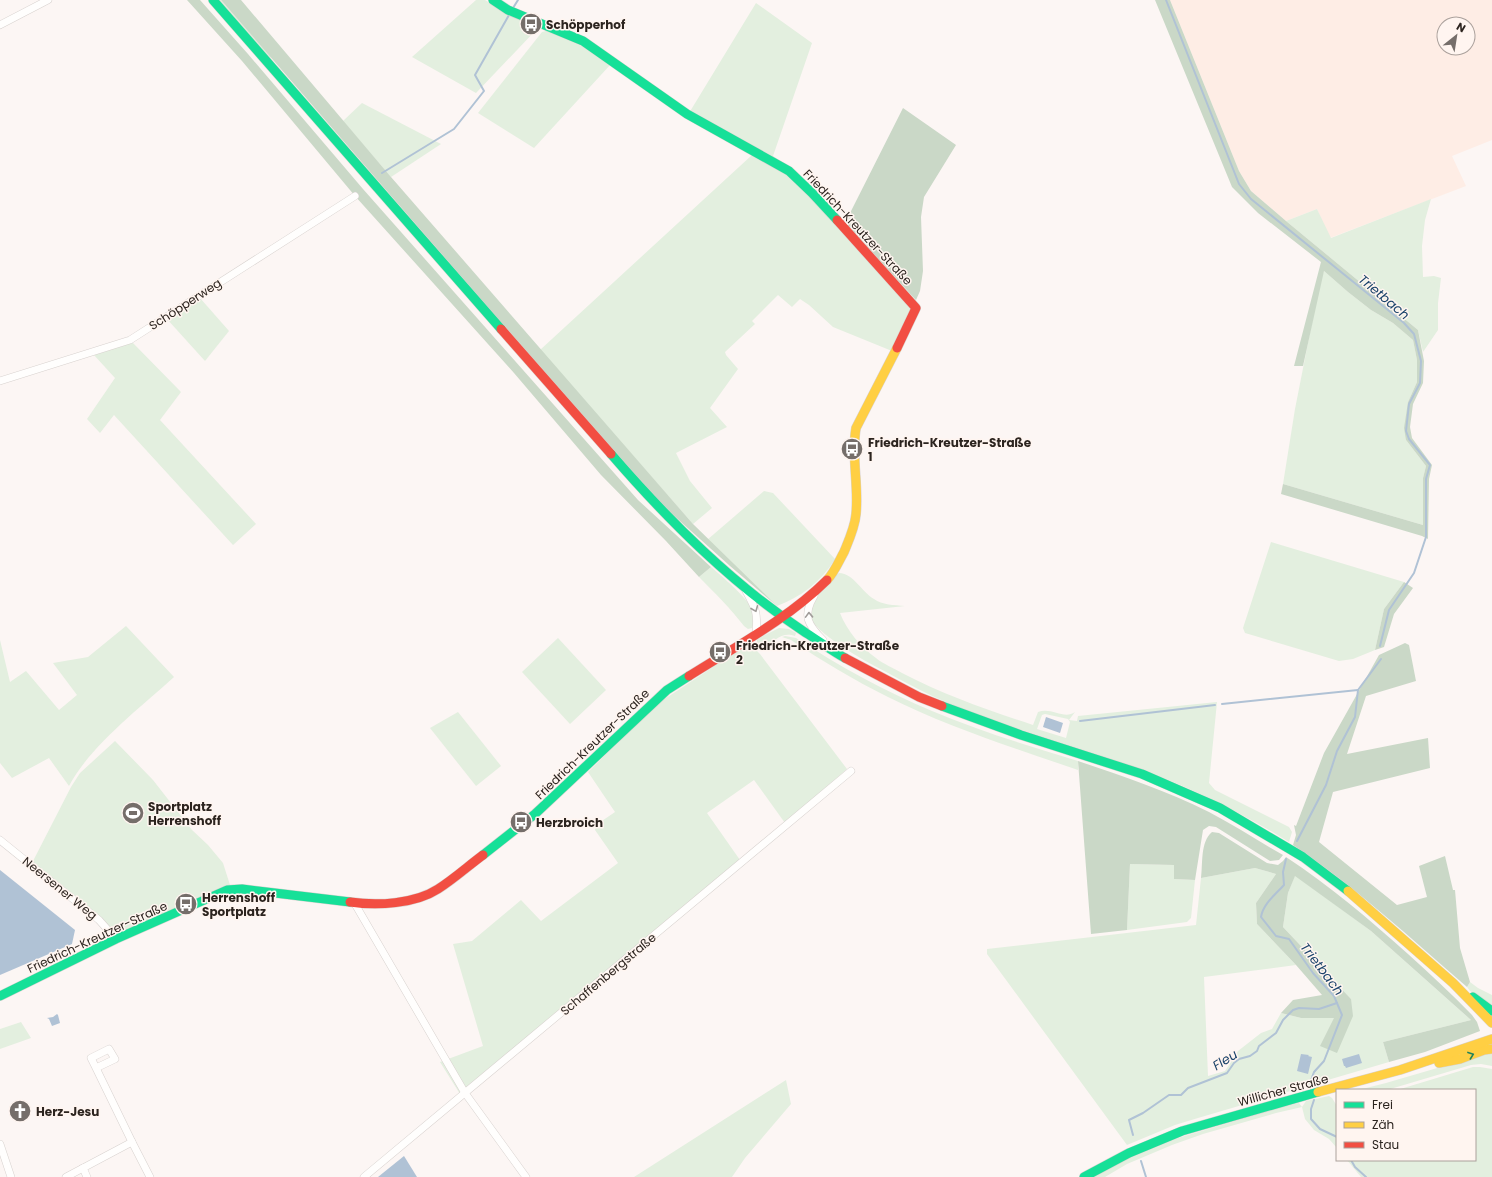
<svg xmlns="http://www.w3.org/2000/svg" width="1492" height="1177" font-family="Poppins,sans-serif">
<rect width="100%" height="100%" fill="#fcf6f4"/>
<!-- built -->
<path fill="#feede5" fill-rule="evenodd" d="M1170,0H1492V140L1452,156L1466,186L1330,238L1317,209L1286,221L1251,191L1239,171ZM1444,24H1468V48H1444Z"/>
<!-- green -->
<g fill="#e3efdf" fill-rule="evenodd">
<path d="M218,0H221L265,50L271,57L269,59Z"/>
<path d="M476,0H485L504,12L535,25L536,30L476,93L412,57Z"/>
<path d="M756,3L812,43L773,156L793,170L813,189L916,300L892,351L833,327L809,305L800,299L792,307L778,295L752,321L755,324L725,352L726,355L738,369L710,408L727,427L676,453L690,481L712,508L693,524L540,350L752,155L686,118Z"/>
<path d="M550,30L581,43L611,64L534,148L478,113L542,32Z"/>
<path d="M362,103L441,144L391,177L343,121Z"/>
<path d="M1431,199L1425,220L1422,246L1423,277L1434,276L1441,278L1438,303V330L1423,352L1418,330L1286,221L1317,209L1331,238Z"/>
<path d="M1324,271L1348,292L1371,310L1393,323L1413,340L1417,360V382L1408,402L1406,440L1426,466L1423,478V525L1283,484L1295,409L1320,282Z"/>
<path d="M200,298L229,331L205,361L167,319Z"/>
<path d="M132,342L181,392L160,420L256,524L233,545L114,415L100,433L87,419L115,378L94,355Z"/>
<path d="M764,491L773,493L835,559C821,582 801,597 777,606L707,540Z"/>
<path d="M1271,542L1404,582L1384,609L1375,650L1353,659L1339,661L1245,633L1243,628Z"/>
<path d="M711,567C722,576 746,597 753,610C756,615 754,623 752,628L748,629L744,626C730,608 715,593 699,577Z"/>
<path d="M839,573C854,574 861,591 874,599C882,605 894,605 905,606L840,613C847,631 861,647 876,658C883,664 894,668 902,673C944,695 988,710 1033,725L1038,712C1052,707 1064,720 1075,712L1069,720L1077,721L1078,716L1217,702L1209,783L1215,790L1289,827L1292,832L1289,842C1250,818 1210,797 1168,780C1106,755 1041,738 979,715C947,704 917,689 888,673C872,665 856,656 841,646C833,640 816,629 812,620C805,605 828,581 839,573ZM1045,714L1068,719L1070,722L1066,738L1037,729L1042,715Z"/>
<path d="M126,626L174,677C140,708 90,746 69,786L49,758L12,778L0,763V640L10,682L26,671L59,710L77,695L53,663L88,657Z"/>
<path d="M779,628L789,629L796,633L795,636C782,631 774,641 764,649H761L757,643V639Z"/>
<path d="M785,636L796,638C839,666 884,691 932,711C979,731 1029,746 1078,761V770C1014,748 948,727 888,697C854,680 822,661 791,640L782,637Z"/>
<path d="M558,638L606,690L570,724L522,672Z"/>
<path d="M745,646H752L760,654L847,769L785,823L754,780L707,813L740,860L460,1094L440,1062L483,1046L453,944L472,941L521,900L541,921L618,863L595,830L596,825L615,812L588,772L657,704Z"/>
<path d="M458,712L501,766L476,786L430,728Z"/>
<path d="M115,741L153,780L192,830L208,845L223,863L230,885L122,933L114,931L32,863L71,787L80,773Z"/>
<path d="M1130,864L1174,865V879L1195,880L1191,918L1187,922L1127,930Z"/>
<path d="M1255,868L1276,874L1256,903L1257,924L1296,965L1204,977L1208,1076L1225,1071L1238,1051L1261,1033L1272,1029L1281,1013L1301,1018H1334L1351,999L1283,927L1288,893L1295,875L1371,931L1471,1020L1383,1042L1389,1062L1198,1118L1175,1125L1127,1145L987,954V949L1196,925L1201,878Z"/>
<path d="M1470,982L1478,988L1492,995V1005L1470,991L1467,987Z"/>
<path d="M21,1022L31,1038L0,1049V1029Z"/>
<path d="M1492,1052V1066L1481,1064L1471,1065L1387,1090H1346L1366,1088L1386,1083Z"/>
<path d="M1473,1067H1480L1492,1069V1177H1361L1347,1160H1475V1090H1397Z"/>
<path d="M786,1080L791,1104L745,1158L732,1177H634Z"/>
<path d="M1329,1096L1332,1098L1337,1106V1148L1329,1139L1314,1130L1305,1119L1302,1107L1276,1113L1203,1134L1172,1145L1127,1164L1105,1177H1094L1129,1158L1171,1140L1286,1106L1299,1103L1302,1107L1306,1101Z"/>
</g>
<!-- forest -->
<g fill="#cad8c7">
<path d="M187,0H200L248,54L363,189L638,500L711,567L699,577L666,541L601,475L514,373L355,196L242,61Z"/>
<path d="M221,0H241L391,177L693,524L777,606L730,566L651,495Z"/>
<path d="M1155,0H1170L1239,171L1251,191L1286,221L1418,330L1424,361L1423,383L1413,404L1410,427L1412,438L1432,465L1429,479L1428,539L1422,536L1281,494L1283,484L1423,525V478L1426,466L1406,440L1404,428L1408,402L1417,382V360L1413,340L1393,323L1371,310L1348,292L1324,271L1303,366H1294L1321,262L1258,213L1232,187Z"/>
<path d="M903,108L956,145L924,197L921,217L923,271L920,291L916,300L845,223Z"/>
<path d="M1404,582L1413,588L1394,614L1384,647L1375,650L1384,609Z"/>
<path d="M1405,643L1409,645L1416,681L1366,696L1347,754L1428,738L1430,768L1333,792L1319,842L1397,905L1427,897L1419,866L1445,856L1453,890H1455L1460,948L1470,982L1467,987C1410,938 1356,887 1293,845L1296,835L1294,825L1296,826L1324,753L1379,655Z"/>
<path d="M1078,761C1122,776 1167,791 1209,812C1234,825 1258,841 1283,855L1279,860L1270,861L1216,827L1209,826L1203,830L1195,880L1174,879V865L1130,864L1127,930L1091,934Z"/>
<path d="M1212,832L1219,833L1267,863L1278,865L1283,861L1286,857C1330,886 1369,919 1408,954C1430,974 1452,994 1472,1015L1477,1022L1480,1031L1425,1052L1389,1062L1383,1042L1471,1020L1371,931L1295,876L1288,893L1283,927L1351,999L1353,1016L1337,1053L1320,1046L1334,1018H1301L1281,1013L1293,1000L1322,995L1296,965L1257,924L1256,903L1276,874L1255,868L1201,878C1203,864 1200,842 1212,832Z"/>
</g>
<!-- water -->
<g fill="#b0c2d5">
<path d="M1046,717L1063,723L1060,733L1043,727Z"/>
<path d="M0,870L75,930L72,944L0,975Z"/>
<path d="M57,1014L58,1015L60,1023L52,1026L49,1019L47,1018L53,1017Z"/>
<path d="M1301,1054L1309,1055L1308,1056L1312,1057L1308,1074L1297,1071Z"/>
<path d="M1359,1054L1362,1063L1346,1068L1345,1066H1344L1342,1059Z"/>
<path d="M404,1156L417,1177H378Z"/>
</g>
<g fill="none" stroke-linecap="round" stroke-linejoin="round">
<!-- stream -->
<g stroke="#b0c2d5" stroke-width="2">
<path d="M1166,0L1239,184L1251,199L1404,323L1414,334L1421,361L1420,383L1409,404L1406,431L1409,439L1430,465L1426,479V537L1414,573L1389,610L1380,646"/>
<path d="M513,8L518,0"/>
<path d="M382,173L454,129L484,91L475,75L509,15"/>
<path d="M1222,704L1358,690"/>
<path d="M1080,721L1215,705"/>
<path d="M1297,841L1326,785L1337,751L1355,717L1358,690L1381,659"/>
<path d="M1286,859L1283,872L1284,885C1275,895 1263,904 1261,917L1276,936L1289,939L1313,973L1334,996L1342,1015L1324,1061L1314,1072L1310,1083"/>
<path d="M1314,1100L1311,1109V1119L1320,1129L1337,1137"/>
<path d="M1133,1135L1129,1120L1143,1113L1169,1095H1181L1188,1088L1227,1073L1234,1063L1239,1059L1250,1056L1257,1051L1259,1046L1276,1033L1283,1020L1293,1010L1299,1008L1319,1009L1337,1003"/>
<path d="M1351,1160L1355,1167L1366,1177"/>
<path d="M1141,1161L1146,1177"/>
</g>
<!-- street casing -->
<g stroke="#d8d2cf" stroke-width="8">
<g id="street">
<path d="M0,25L48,0"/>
<path d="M0,381L130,340L355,196"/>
<path d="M746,591C756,609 758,613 756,634"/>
<path d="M814,596C802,616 808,625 823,640"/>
<path d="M0,840L99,920L116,939"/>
<path d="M355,904L465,1093L526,1177"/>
<path d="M96,1068L91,1058L109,1049L115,1059L96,1068L132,1142"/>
<path d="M0,1144L11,1177"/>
<path d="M83,1168L87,1177"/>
<path d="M66,1177L132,1142L150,1177"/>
<path d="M364,1177L851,771"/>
</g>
</g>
<!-- fast casing -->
<g stroke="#d8d2cf" stroke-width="10">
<g id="fast">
<path d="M213,0L501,329"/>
<path d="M493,0L508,10L583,41L687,114L789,171L812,193L837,220"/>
<path d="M611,454C669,521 732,584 806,633C819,641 832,651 845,658"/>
<path d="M942,706L1021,735L1142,774L1220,808L1303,857L1348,891"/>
<path d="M483,855L535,814L667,690L689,676"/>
<path d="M0,996L116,939L227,890L242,889L350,902"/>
<path d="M1473,997L1492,1011"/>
<path d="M1084,1177L1129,1153L1182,1131L1318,1092"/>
</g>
</g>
<!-- slow casing -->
<g stroke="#d8d2cf" stroke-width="10">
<g id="slow">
<path d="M827,580C834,573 839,561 844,552C849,540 855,527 856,514C859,485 851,456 856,428L897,348"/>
<path d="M1348,891L1453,983L1492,1023"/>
<path d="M1439,1063L1460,1059L1484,1050L1492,1049"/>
<path d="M1318,1092L1400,1070L1492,1039"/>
</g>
</g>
<!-- jam casing -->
<g stroke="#d8d2cf" stroke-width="10">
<g id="jam">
<path d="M837,220L916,308L897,348"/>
<path d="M501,329L611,454"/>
<path d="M845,658L919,697L942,706"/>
<path d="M689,676C735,647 789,618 827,580"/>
<path d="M350,902C377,906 415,904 438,889C454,879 468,866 483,855"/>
</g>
</g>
<!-- street -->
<use href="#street" stroke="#fffefd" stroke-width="7"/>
<!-- fast -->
<use href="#fast" stroke="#16e098" stroke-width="9"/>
<!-- slow -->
<use href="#slow" stroke="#ffcf43" stroke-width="9"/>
<!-- jam -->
<use href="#jam" stroke="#f24e42" stroke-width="9"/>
</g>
<!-- one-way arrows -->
<defs><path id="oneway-chevron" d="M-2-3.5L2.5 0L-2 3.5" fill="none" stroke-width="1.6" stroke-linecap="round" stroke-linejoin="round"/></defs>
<g stroke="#a09c99">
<use href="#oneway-chevron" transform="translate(755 609) rotate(68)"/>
<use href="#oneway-chevron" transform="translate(809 615) rotate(-92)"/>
</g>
<use stroke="#21825c" href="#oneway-chevron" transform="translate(1471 1055) rotate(-20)"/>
<!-- icons -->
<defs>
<g id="bus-disc" transform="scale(1.15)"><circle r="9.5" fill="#756e6a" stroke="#fff5f0"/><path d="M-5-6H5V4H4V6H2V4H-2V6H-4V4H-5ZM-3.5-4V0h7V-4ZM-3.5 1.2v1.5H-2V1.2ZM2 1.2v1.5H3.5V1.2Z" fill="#fff"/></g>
<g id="stadium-disc" transform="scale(1.15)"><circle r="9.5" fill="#756e6a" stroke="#fff5f0"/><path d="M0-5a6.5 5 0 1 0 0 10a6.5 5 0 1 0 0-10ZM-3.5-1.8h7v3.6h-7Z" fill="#fff"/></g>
<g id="church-disc" transform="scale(1.15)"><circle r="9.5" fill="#756e6a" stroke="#fff5f0"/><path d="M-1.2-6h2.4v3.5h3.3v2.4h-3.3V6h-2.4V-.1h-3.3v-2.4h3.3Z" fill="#fff"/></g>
</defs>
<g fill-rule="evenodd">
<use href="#bus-disc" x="531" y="24"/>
<use href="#bus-disc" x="852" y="449"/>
<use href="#bus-disc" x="720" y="652"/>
<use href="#stadium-disc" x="133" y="813"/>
<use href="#bus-disc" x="521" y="822"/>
<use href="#bus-disc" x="186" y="904"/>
<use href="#church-disc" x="20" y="1111"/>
</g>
<g text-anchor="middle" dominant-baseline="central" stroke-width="3" stroke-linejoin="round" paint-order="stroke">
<!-- poi labels -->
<g font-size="12" font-weight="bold" fill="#2c241f" stroke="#fff5f0" text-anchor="start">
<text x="546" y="24">Schöpperhof</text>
<text x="868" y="442">Friedrich-Kreutzer-Straße<tspan x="868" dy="14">1</tspan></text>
<text x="736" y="645">Friedrich-Kreutzer-Straße<tspan x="736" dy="14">2</tspan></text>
<text x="148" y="806">Sportplatz<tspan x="148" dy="14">Herrenshoff</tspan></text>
<text x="536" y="822">Herzbroich</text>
<text x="202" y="897">Herrenshoff<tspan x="202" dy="14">Sportplatz</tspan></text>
<text x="36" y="1111">Herz-Jesu</text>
</g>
<!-- street labels -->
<g font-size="12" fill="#2c241f" stroke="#fff5f0">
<text transform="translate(858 227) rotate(47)">Friedrich-Kreutzer-Straße</text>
<text transform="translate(185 304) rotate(-33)">Schöpperweg</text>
<text transform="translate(592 744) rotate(-44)">Friedrich-Kreutzer-Straße</text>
<text transform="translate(60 888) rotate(39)">Neersener Weg</text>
<text transform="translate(97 937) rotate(-25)">Friedrich-Kreutzer-Straße</text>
<text transform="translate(608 974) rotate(-40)">Schaffenbergstraße</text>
<text transform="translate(1283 1090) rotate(-15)">Willicher Straße</text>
</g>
<!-- water labels -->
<g font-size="13" font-style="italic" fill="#19426a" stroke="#fff5f0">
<text transform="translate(1384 297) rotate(40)">Trietbach</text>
<text transform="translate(1322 969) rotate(53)">Trietbach</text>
<text transform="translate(1225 1060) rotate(-32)">Fleu</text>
</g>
</g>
<!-- legend -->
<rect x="1336" y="1089" width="140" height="72" fill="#fff5f0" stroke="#aba19c"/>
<rect x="1344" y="1102" width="20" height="6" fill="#16e098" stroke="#aba19c"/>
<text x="1372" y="1109" font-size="12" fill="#2c241f">Frei</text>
<rect x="1344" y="1122" width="20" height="6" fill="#ffcf43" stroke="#aba19c"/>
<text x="1372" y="1129" font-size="12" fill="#2c241f">Zäh</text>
<rect x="1344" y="1142" width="20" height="6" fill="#f24e42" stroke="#aba19c"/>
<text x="1372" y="1149" font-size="12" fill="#2c241f">Stau</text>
<!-- north arrow -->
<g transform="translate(1456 36) rotate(30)"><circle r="19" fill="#fff5f0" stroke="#aba19c"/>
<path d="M0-3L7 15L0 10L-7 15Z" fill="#756e6a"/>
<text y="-6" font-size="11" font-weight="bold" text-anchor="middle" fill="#2c241f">N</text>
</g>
</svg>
